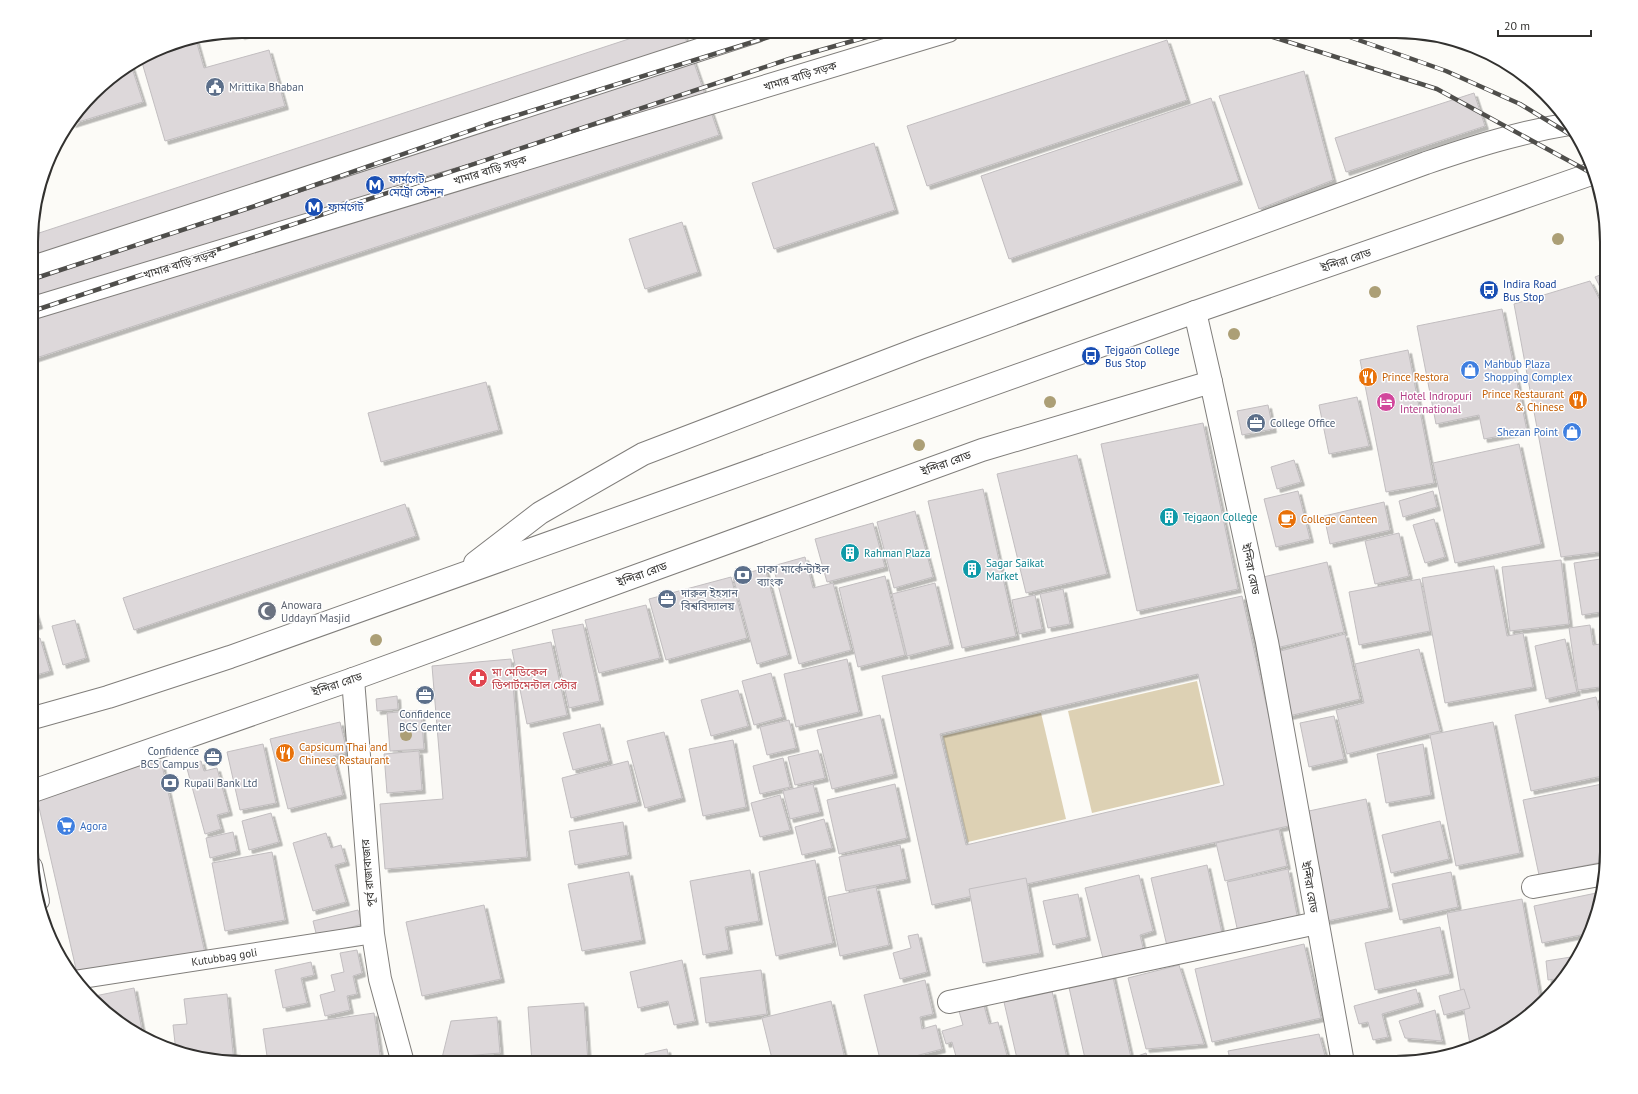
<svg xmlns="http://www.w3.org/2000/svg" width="1638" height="1094" font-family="'PT Sans','Noto Sans Bengali',sans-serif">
<defs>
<filter id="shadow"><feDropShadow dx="3.5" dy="3.5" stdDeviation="0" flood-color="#0004"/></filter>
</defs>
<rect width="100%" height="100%" fill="#fcfbf7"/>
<!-- green -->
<g fill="#ddd1b4">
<path d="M1197,681L1220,783L1092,813L1068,711Z"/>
<path d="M1041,713L1066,819L968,842L943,736Z"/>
</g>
<!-- building -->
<g fill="#ddd8da" stroke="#c2bec0" fill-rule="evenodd" filter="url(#shadow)">
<path d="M239,31H257L241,36Z"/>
<path d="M653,31H683L719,135L33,359V235Z"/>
<path d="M196,40L204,68L269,50L285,106L165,141L141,59L161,47Z"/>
<path d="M1167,40L1187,100L927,186L907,126Z"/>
<path d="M131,65L143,102L72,124L103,83Z"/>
<path d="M1304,71L1333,180L1259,209L1219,96Z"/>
<path d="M1474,93L1485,126L1346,172L1335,138Z"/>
<path d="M1211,98L1239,181L1009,259L981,176Z"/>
<path d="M874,143L895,210L774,249L752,183Z"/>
<path d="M682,222L698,272L645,289L629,239Z"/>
<path d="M1607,272V301L1595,277Z"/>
<path d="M1590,281L1607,314V551L1561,557L1514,304Z"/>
<path d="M1502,309L1527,431L1484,439L1479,415L1436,424L1417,326Z"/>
<path d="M1408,350L1434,483L1386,492L1360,360Z"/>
<path d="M486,382L499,430L381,462L368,413Z"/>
<path d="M1357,397L1369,446L1329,454L1319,405Z"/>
<path d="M1268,405L1273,429L1242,435L1237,411Z"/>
<path d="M1203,423L1238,589L1137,611L1101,444Z"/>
<path d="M1519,444L1541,544L1455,563L1433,463Z"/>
<path d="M1077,455L1107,574L1026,593L997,474Z"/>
<path d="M1294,460L1301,482L1277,489L1271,467Z"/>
<path d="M983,489L1016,636L962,648L928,501Z"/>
<path d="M1298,491L1310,539L1276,547L1264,499Z"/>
<path d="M1433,491L1437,507L1403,517L1399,501Z"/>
<path d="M1384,502L1390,530L1330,544L1324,516Z"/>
<path d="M405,504L416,536L134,630L123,598Z"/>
<path d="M915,511L933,577L894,588L877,522Z"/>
<path d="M1434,519L1445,557L1425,563L1413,525Z"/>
<path d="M873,523L885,567L827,582L815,539Z"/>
<path d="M1399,533L1409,576L1375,584L1365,541Z"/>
<path d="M805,557L813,588L833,583L851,650L799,664L773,566Z"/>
<path d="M1607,558V611L1582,615L1574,563Z"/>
<path d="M1561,560L1569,624L1510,631L1502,567Z"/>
<path d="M1327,562L1344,632L1276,648L1259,578Z"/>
<path d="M1494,566L1507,636L1523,633L1533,687L1445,703L1422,578Z"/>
<path d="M765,568L788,655L757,664L733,577Z"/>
<path d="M885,576L905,655L858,667L839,588Z"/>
<path d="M731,577L747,638L666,660L649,599Z"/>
<path d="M1420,579L1430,631L1359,645L1349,592Z"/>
<path d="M935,583L950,645L907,656L892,594Z"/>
<path d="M1063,589L1070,624L1048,628L1040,594Z"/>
<path d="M1035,595L1042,629L1019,634L1012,600Z"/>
<path d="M1242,596L1293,825L932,905L882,676ZM1198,674L1224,785L966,845L940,734Z"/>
<path d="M33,605L39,625L33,627Z"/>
<path d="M646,605L660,658L599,673L585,620Z"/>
<path d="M75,620L86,658L63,665L52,626Z"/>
<path d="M583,624L600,701L569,708L552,630Z"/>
<path d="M1590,625L1593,645L1607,643V686L1578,690L1569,628Z"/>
<path d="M1345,634L1360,699L1289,716L1273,653Z"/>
<path d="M40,638L50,671L33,676V640Z"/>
<path d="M1565,639L1577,692L1546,699L1535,646Z"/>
<path d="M551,642L567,715L527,724L512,650Z"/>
<path d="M1419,649L1440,731L1347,754L1336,710L1364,703L1355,664Z"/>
<path d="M511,659L527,857L385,869L380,804L443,799L432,666Z"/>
<path d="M847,659L859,712L796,727L784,674Z"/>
<path d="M771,673L783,717L754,725L742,681Z"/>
<path d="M738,690L748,726L711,736L701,700Z"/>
<path d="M397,696L398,709L377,711L376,699Z"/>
<path d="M1596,697L1607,742V775L1531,791L1515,715Z"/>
<path d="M421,710L424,749L390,751L387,713Z"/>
<path d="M880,715L894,774L832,789L817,730Z"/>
<path d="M1334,716L1344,759L1309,767L1300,723Z"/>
<path d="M789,720L796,748L767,755L760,727Z"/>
<path d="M340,722L347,752L333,756L343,795L288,809L270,739Z"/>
<path d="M1493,722L1520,853L1456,866L1430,735Z"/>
<path d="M600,724L609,761L573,770L563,733Z"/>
<path d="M664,732L682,798L645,808L627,741Z"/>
<path d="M733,740L746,807L703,816L689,749Z"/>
<path d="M263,744L276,803L240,810L227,752Z"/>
<path d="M1423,744L1431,795L1386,803L1377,754Z"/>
<path d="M818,750L825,778L795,785L788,757Z"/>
<path d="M419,751L422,790L387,793L384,754Z"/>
<path d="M783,758L790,787L760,794L753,766Z"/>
<path d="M161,761L205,953L79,982L35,790Z"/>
<path d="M201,761L204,771L217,768L229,812L217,815L221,829L205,834L186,765Z"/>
<path d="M628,761L638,802L571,818L562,778Z"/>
<path d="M1607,783V861L1539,875L1523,800Z"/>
<path d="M813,784L820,812L790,819L783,791Z"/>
<path d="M895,784L907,838L839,854L827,800Z"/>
<path d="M780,795L790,830L760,837L751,803Z"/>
<path d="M1366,799L1389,908L1327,921L1304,812Z"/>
<path d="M271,813L279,842L249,850L242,821Z"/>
<path d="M824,819L832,848L802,855L795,827Z"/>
<path d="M1440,821L1449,859L1391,873L1382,835Z"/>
<path d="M623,822L628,855L575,865L569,831Z"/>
<path d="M1279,829L1287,866L1225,881L1216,843Z"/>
<path d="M233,832L237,851L210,858L206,838Z"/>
<path d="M326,833L331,848L341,845L346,862L335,865L346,902L313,911L293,843Z"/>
<path d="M900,845L907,879L846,891L839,857Z"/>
<path d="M272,852L285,920L225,931L212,863Z"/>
<path d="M815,860L833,943L776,956L759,872Z"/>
<path d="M1207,865L1222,933L1167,946L1151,878Z"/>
<path d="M1288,869L1299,925L1239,937L1227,882Z"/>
<path d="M750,870L759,921L725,927L729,950L703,955L690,881Z"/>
<path d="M629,872L642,940L582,951L568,884Z"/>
<path d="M1451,872L1458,907L1400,920L1392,884Z"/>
<path d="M1139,875L1153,931L1140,935L1145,956L1105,966L1085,888Z"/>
<path d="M1026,878L1040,953L983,963L969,889Z"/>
<path d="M876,887L889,945L840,956L828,897Z"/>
<path d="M1601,892L1596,920L1590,933L1542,943L1534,906Z"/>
<path d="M1078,894L1087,937L1053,945L1043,901Z"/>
<path d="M1522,899L1541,1004L1535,1011L1501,1035L1485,1042L1470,1044L1447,913Z"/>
<path d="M484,905L501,979L422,996L406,922Z"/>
<path d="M358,910L362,924L317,937L313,921Z"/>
<path d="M1440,927L1450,974L1375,990L1365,943Z"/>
<path d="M918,934L927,972L900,979L893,953L911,948L908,936Z"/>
<path d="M1304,944L1321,1018L1212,1042L1195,969Z"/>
<path d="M357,950L362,973L353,976L357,994L347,996L350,1010L325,1016L320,995L335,991L331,975L344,972L340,953Z"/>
<path d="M1571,957L1573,967L1564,978L1548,980L1546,961Z"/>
<path d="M682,960L695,1021L674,1025L668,1001L638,1008L630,972Z"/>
<path d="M311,962L314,975L301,978L307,1003L283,1008L275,970Z"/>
<path d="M1179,965L1204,1044L1146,1049L1128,978Z"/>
<path d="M761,970L767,1014L706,1023L700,978Z"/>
<path d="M1112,973L1132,1062L1086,1063L1068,983Z"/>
<path d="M925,980L933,1014L920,1017L922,1029L936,1025L942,1049L889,1063H881L864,995Z"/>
<path d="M134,988L142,1030L134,1032L124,1027L90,997Z"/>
<path d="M1416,989L1420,1003L1382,1014L1388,1037L1373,1040L1368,1022L1359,1024L1354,1006Z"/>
<path d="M1464,989L1470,1008L1444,1015L1439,996Z"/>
<path d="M1052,991L1068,1063H1018L1004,1002Z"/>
<path d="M227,994L234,1062L176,1052L173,1025L187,1024L184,999Z"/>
<path d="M982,998L989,1024L998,1022L1009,1063H951L957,1060L952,1042L946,1044L942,1031L963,1025L957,1004Z"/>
<path d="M831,1001L846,1063H773L762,1018Z"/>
<path d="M584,1003L588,1063H532L528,1007Z"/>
<path d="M1435,1010L1442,1041L1405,1038L1399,1021Z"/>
<path d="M374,1013L381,1062L268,1063L263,1029Z"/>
<path d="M497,1017L500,1053L442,1058L451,1021Z"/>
<path d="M1319,1034L1327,1063H1231L1228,1051Z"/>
<path d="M1468,1046L1469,1048L1451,1056L1427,1060L1426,1058Z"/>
<path d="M667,1049L670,1063H647L645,1054Z"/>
<path d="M1146,1053L1149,1063H1136L1135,1057Z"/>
</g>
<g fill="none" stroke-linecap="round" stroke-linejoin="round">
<!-- lane casing -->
<g stroke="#807e7b" stroke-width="20">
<g id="lane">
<path d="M33,866L40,901"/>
<path id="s1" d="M75,980L373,934"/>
</g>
</g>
<!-- street casing -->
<g stroke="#807e7b" stroke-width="24">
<g id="street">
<path d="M1195,312L1211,382"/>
<path d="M353,679L373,934L380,979L403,1063"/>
<path d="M33,791L353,679L982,450L1211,382L1267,642L1343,1063"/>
<path d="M1533,887L1605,874"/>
<path d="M949,1002L1317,923"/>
</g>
</g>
<!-- highway casing -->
<g stroke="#807e7b" stroke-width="24">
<g id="highway">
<path d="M33,267L757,31"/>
<path d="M33,308L948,31"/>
<path d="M475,563L540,513L643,454L920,348L1426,163C1473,147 1520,132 1570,124"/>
<path d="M33,718L108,697L230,657L1195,312L1594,173"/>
</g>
</g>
<!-- lane -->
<use href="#lane" stroke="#fff" stroke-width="18"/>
<!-- street -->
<use href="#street" stroke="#fff" stroke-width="22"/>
<!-- highway -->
<use href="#highway" stroke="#fff" stroke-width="22"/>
<!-- rail casing -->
<g stroke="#4f4e4b" stroke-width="4.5">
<g id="rail">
<path d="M1254,31L1437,89L1595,175"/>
<path d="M1333,31L1446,71L1520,104L1581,141"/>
<path d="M33,279L249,208L489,124L788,31"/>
<path d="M33,311L789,59L888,31"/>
</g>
</g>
<!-- rail -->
<use href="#rail" stroke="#fff" stroke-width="3" stroke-dasharray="9" stroke-linecap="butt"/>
</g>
<!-- trees -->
<g fill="#ac9f76">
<circle cx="1558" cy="239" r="6"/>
<circle cx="1375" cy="292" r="6"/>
<circle cx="1234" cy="334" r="6"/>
<circle cx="1050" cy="402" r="6"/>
<circle cx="919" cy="445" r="6"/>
<circle cx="376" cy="640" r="6"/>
<circle cx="406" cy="735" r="6"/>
</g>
<!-- icons -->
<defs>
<g id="civic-disc" transform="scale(1)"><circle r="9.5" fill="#5c6f8a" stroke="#fff"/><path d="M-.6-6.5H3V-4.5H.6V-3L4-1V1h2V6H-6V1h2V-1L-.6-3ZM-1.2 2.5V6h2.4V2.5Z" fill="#fff"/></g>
<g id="metro-disc" transform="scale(1)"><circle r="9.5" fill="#1a4fb4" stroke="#fff"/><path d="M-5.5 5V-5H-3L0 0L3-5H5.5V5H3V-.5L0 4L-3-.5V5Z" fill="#fff"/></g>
<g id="bus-disc" transform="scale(1)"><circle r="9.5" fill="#1a4fb4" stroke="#fff"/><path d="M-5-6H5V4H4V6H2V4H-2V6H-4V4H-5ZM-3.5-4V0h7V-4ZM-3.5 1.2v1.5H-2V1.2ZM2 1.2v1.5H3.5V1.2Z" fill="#fff"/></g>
<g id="shop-disc" transform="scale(1)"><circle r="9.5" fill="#3f7fe0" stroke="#fff"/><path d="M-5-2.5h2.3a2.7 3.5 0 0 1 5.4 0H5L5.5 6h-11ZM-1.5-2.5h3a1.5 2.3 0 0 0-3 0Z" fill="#fff"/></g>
<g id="restaurant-disc" transform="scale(1)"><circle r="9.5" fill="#e8710a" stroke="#fff"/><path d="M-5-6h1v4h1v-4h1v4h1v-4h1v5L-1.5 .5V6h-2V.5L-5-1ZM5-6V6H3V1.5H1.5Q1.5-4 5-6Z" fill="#fff"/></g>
<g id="hotel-disc" transform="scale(1)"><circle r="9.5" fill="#d1479c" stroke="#fff"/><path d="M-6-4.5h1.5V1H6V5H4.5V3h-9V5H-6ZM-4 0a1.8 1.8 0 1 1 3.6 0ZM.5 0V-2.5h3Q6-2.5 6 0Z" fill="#fff"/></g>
<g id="office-disc" transform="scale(1)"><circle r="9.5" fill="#5c6f8a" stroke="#fff"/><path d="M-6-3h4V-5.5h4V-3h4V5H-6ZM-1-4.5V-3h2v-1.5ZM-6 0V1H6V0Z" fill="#fff"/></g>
<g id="building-disc" transform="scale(1)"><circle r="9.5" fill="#0f9aa8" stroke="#fff"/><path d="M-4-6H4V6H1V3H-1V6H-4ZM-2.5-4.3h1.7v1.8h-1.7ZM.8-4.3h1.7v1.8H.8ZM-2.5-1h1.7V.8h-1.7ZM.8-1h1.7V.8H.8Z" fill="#fff"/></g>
<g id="cafe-disc" transform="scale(1)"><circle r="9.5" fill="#e8710a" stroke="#fff"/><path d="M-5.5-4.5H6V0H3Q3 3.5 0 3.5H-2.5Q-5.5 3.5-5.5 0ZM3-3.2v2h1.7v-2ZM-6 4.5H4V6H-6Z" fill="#fff"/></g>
<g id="bank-disc" transform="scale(1)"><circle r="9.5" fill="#5c6f8a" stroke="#fff"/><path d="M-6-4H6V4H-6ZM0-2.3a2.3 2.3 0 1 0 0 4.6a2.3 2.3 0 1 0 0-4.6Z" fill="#fff"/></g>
<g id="mosque-disc" transform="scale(1)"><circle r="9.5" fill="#6b7280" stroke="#fff"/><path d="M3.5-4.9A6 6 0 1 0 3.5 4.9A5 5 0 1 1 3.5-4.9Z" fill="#fff"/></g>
<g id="pharmacy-disc" transform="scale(1)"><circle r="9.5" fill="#e0444e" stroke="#fff"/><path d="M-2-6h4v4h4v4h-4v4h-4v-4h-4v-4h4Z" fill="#fff"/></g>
<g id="supermarket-disc" transform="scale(1)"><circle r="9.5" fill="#3f7fe0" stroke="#fff"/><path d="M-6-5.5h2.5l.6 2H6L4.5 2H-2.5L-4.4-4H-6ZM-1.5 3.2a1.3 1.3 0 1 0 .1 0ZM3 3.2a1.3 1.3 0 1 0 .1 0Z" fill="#fff"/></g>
</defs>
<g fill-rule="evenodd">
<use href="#civic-disc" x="215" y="87"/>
<use href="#metro-disc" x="375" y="185"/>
<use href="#metro-disc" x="314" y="207"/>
<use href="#bus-disc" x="1489" y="290"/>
<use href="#bus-disc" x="1091" y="356"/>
<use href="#shop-disc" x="1470" y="370"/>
<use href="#restaurant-disc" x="1368" y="377"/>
<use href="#restaurant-disc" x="1578" y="400"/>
<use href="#hotel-disc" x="1386" y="402"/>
<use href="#office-disc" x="1256" y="423"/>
<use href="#shop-disc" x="1572" y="432"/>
<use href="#building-disc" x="1169" y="517"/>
<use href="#cafe-disc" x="1287" y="519"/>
<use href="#building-disc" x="850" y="553"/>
<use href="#building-disc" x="972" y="569"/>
<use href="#bank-disc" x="743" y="575"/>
<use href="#office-disc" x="667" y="599"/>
<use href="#mosque-disc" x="267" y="611"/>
<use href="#pharmacy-disc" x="478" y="678"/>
<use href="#office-disc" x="425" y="695"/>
<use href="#restaurant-disc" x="285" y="753"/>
<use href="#office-disc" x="213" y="757"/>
<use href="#bank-disc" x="170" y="783"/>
<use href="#supermarket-disc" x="66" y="826"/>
</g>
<g text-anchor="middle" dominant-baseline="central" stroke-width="3" stroke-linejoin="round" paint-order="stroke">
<!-- street labels -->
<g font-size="11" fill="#32312f" stroke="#fff">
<text transform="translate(800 76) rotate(-17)">খামার বাড়ি সড়ক</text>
<text transform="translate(490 170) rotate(-17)">খামার বাড়ি সড়ক</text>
<text transform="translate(1346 260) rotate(-19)">ইন্দিরা রোড</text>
<text transform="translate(180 264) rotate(-17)">খামার বাড়ি সড়ক</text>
<text transform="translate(946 463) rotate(-20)">ইন্দিরা রোড</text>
<text transform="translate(1251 569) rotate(78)">ইন্দিরা রোড</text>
<text transform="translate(642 574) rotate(-20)">ইন্দিরা রোড</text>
<text transform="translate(337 684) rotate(-19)">ইন্দিরা রোড</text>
<text transform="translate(368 873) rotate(-95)">পূর্ব রাজাবাজার</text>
<text transform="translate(1310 887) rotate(80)">ইন্দিরা রোড</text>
<text stroke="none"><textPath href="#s1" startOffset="151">Kutubbag goli</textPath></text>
</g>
<!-- service labels -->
<g font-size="11" fill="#4e5e75" stroke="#fff" text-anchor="start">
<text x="229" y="87">Mrittika Bhaban</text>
<text x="1270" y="423">College Office</text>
<text x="757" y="569">ঢাকা মার্কেন্টাইল<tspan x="757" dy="13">ব্যাংক</tspan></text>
<text x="681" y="593">দারুল ইহসান<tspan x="681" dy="13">বিশ্ববিদ্যালয়</tspan></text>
<text x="425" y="714" text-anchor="middle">Confidence<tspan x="425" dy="13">BCS Center</tspan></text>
<text x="199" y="751" text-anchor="end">Confidence<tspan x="199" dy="13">BCS Campus</tspan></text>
<text x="184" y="783">Rupali Bank Ltd</text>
</g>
<!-- transit labels -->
<g font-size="11" fill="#164399" stroke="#fff" text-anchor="start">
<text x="389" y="179">ফার্মগেট<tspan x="389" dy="13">মেট্রো স্টেশন</tspan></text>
<text x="328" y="207">ফার্মগেট</text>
<text x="1503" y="284">Indira Road<tspan x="1503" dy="13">Bus Stop</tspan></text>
<text x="1105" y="350">Tejgaon College<tspan x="1105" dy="13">Bus Stop</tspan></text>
</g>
<!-- shop labels -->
<g font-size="11" fill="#366cbe" stroke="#fff" text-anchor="start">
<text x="1484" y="364">Mahbub Plaza<tspan x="1484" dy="13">Shopping Complex</tspan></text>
<text x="1558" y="432" text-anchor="end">Shezan Point</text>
<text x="80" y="826">Agora</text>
</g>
<!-- food labels -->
<g font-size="11" fill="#c56008" stroke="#fff" text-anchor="start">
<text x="1382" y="377">Prince Restora</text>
<text x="1564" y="394" text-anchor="end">Prince Restaurant<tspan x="1564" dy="13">&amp; Chinese</tspan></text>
<text x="1301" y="519">College Canteen</text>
<text x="299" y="747">Capsicum Thai and<tspan x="299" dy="13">Chinese Restaurant</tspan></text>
</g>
<!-- hotel labels -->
<g font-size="11" fill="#b23c85" stroke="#fff" text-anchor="start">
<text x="1400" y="396">Hotel Indropuri<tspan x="1400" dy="13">International</tspan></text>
</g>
<!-- culture labels -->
<g font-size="11" fill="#0d838f" stroke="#fff" text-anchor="start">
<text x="1183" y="517">Tejgaon College</text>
<text x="864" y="553">Rahman Plaza</text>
<text x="986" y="563">Sagar Saikat<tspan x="986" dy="13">Market</tspan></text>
</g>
<!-- worship labels -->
<g font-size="11" fill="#5b616d" stroke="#fff" text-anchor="start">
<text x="281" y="605">Anowara<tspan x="281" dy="13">Uddayn Masjid</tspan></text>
</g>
<!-- health labels -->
<g font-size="11" fill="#be3a42" stroke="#fff" text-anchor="start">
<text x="492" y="672">মা মেডিকেল<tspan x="492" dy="13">ডিপার্টমেন্টাল স্টোর</tspan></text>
</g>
</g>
<!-- crop -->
<path d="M0 0H1638V1094H0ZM242 38H1396A204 204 0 0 1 1600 242V852A204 204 0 0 1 1396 1056H242A204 204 0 0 1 38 852V242A204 204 0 0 1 242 38Z" fill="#fff" fill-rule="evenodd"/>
<path fill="none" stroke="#32312f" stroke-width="2" d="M242 38H1396A204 204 0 0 1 1600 242V852A204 204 0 0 1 1396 1056H242A204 204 0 0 1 38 852V242A204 204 0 0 1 242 38Z"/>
<!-- scale -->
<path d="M1498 30v6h93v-6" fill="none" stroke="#32312f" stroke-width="2"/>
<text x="1504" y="30" font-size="12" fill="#32312f" stroke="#ffffff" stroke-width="3" paint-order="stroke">20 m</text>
</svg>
